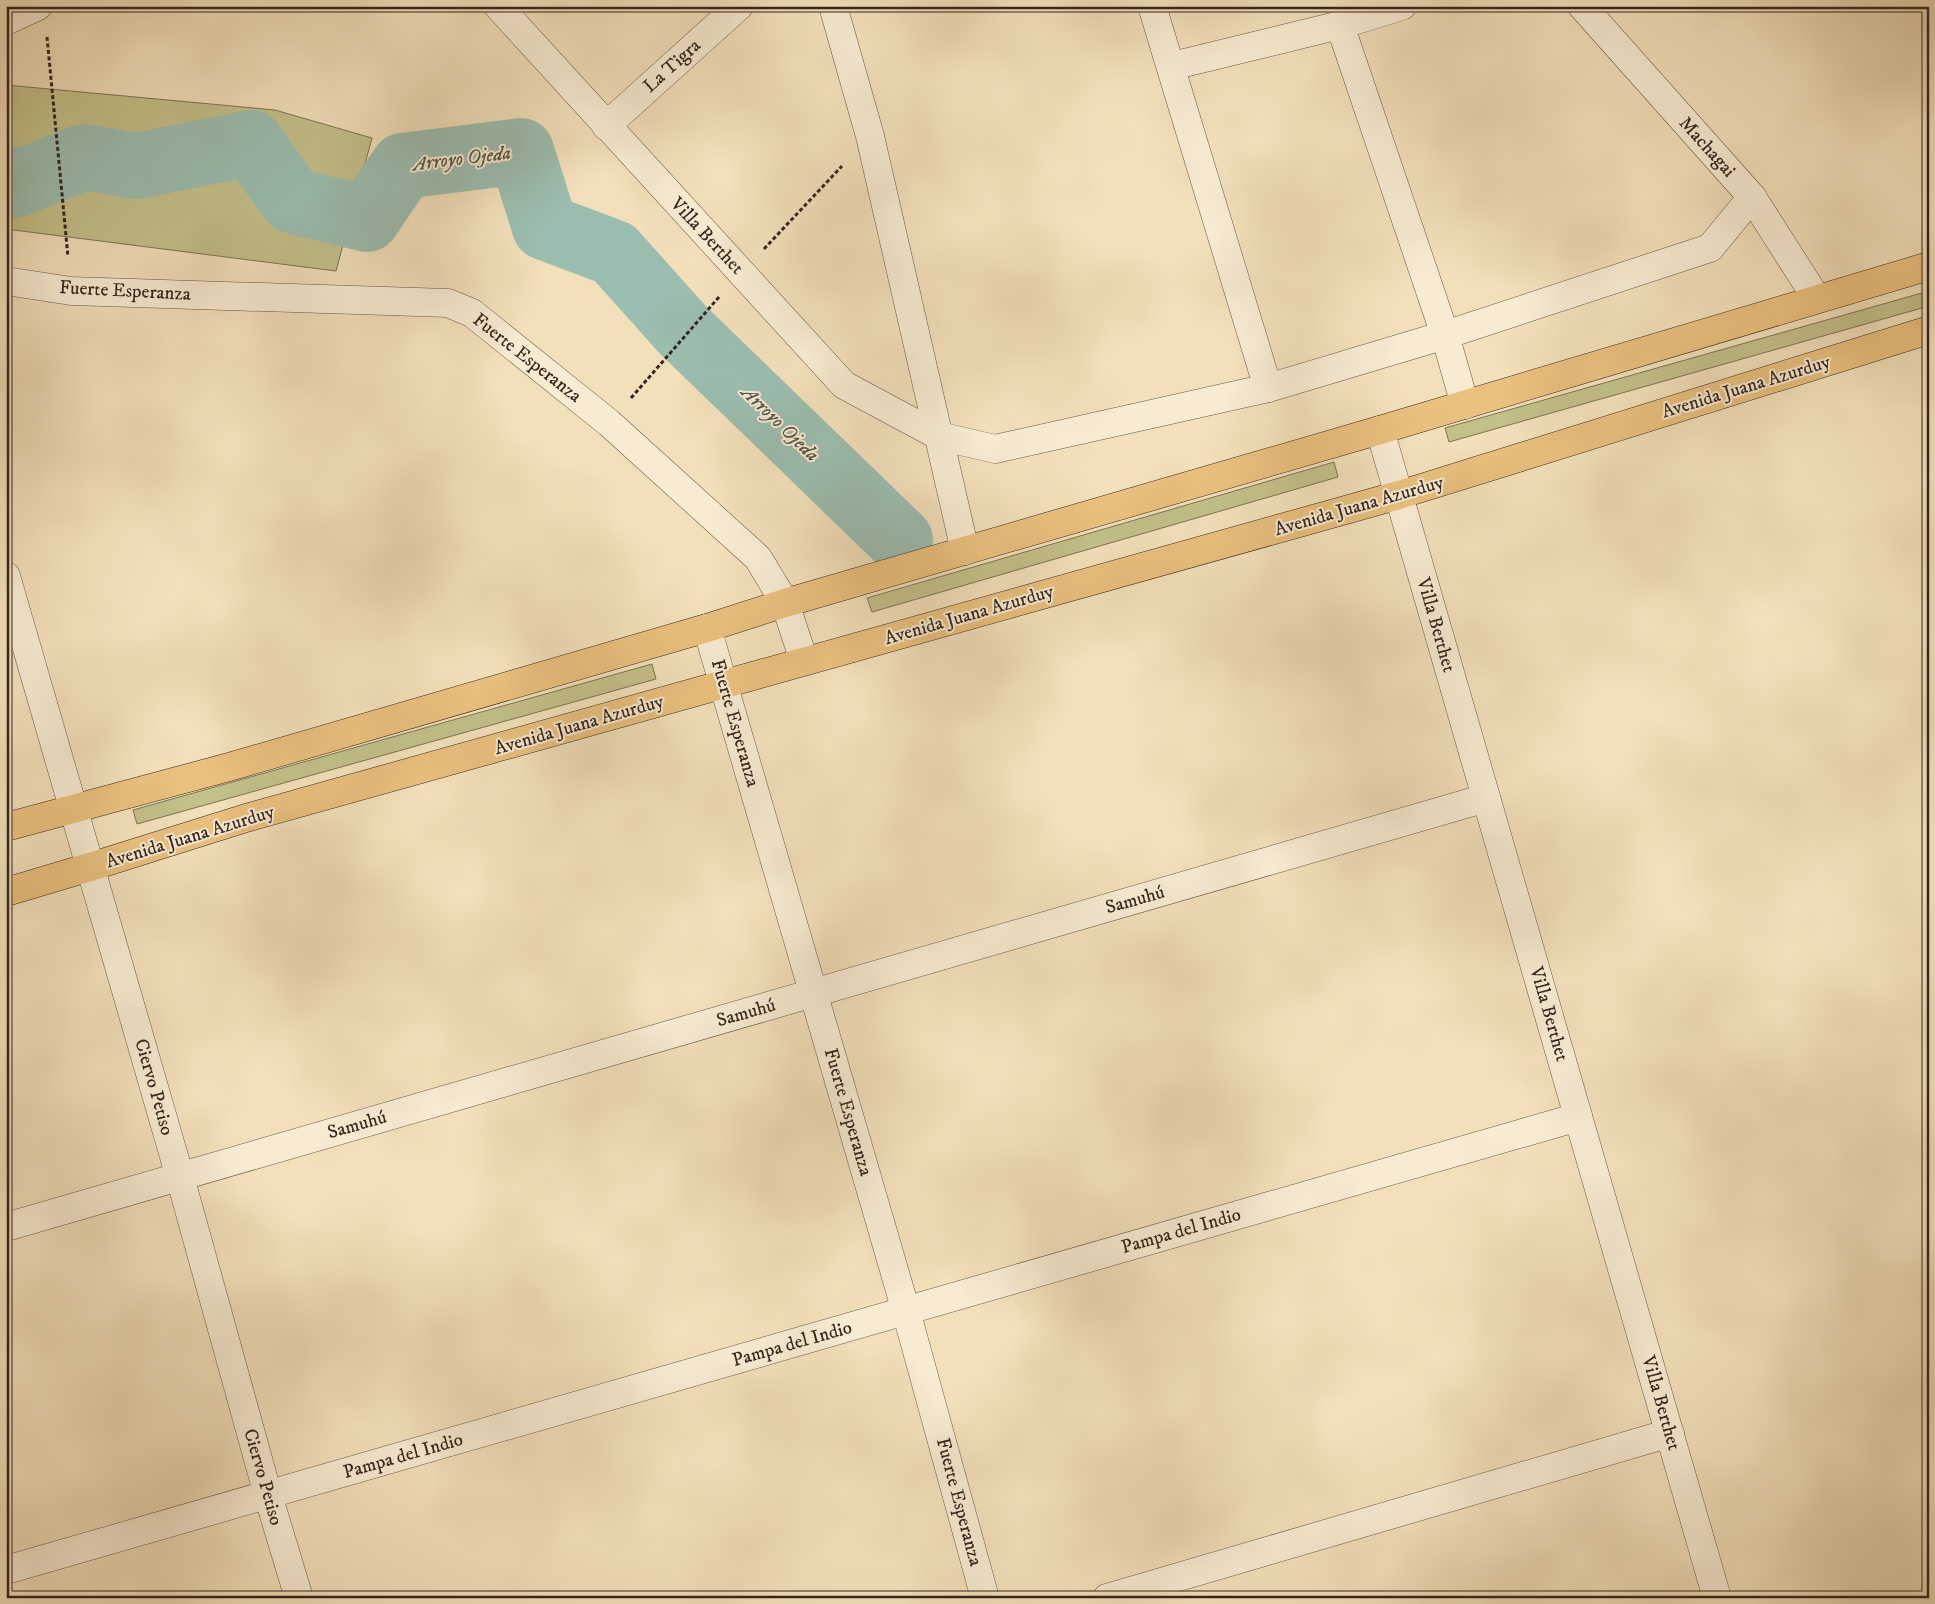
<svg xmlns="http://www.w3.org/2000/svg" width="1935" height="1604" font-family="'IM FELL DW Pica',serif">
<rect width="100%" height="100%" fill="#f2e0ba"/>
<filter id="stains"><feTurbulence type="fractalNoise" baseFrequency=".004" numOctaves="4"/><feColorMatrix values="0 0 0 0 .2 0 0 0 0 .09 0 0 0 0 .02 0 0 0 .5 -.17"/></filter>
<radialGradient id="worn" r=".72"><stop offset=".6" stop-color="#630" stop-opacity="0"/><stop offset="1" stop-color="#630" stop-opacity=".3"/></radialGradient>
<!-- green -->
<g fill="#c3c08a" stroke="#7c7254">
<path d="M6,85L275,110L372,138L336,271L6,229Z"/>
<path d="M1929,291V306L1449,442L1445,428Z"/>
<path d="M1334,462L1338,477L872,612L867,598Z"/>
<path d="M652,664L656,679L137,824L133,810Z"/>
</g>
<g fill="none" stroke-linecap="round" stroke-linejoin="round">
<!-- river -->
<path stroke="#9bbdaf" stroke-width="66" d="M6,178L14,185L84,157L137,166L251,143L293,201L367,219L403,166L521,151L545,227L614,253L683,330L900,540"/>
<!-- minor casing -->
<g stroke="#645446" stroke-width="29">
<g id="minor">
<path d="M498,6L844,385L939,436L995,449L1268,388L1445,335L1710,248L1752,197"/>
<path d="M833,6L870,136L965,551"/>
<path d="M1152,6L1268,388"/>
<path d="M1582,6L1752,197L1817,299"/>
<path d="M6,21L38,6"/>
<path d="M1340,25L1445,335L1465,405"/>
<path d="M1172,66L1340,25L1402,6"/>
<path d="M606,126L739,6"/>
<path d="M6,281L71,291L448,303L472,313L609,423L758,558L785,603L804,661"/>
<path d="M1380,430L1717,1598"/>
<path d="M6,576L180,1177L268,1495L299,1598"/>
<path d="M707,628L906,1311L985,1598"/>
<path d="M6,1227L1486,798"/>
<path d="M6,1570L1578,1117"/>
<path d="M1107,1598L1670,1433"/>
</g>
</g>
<!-- major casing -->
<g stroke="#35251f" stroke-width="29">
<g id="major">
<path d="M6,827L229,767L707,628L785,603L1380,430L1929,266"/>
<path d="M6,892L90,867L246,818L1399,495L1929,330"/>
</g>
</g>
<!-- path -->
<g stroke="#35251f" stroke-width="3" stroke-dasharray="4 2.5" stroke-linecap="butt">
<path d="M47,37L68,257"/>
<path d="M764,249L842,166"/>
<path d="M631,398L719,297"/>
</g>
<!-- minor -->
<use href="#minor" stroke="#f7ebd2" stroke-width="28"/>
<!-- major -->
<use href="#major" stroke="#e9c07d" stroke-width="28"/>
</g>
<g text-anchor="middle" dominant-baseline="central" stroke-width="4" stroke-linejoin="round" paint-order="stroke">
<!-- street labels -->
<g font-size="19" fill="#35251f" stroke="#f7ebd2">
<text transform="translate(672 66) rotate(-42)">La Tigra</text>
<text transform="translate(1707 147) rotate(48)">Machagai</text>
<text transform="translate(707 236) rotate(47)">Villa Berthet</text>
<text transform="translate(125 291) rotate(3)">Fuerte Esperanza</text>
<text transform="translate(527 358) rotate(38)">Fuerte Esperanza</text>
<text transform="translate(1746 387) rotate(-17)">Avenida Juana Azurduy</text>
<text transform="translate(1359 506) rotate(-16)">Avenida Juana Azurduy</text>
<text transform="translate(969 615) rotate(-16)">Avenida Juana Azurduy</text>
<text transform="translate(1436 625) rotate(74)">Villa Berthet</text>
<text transform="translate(735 723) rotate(74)">Fuerte Esperanza</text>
<text transform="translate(579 725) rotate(-16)">Avenida Juana Azurduy</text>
<text transform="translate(190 837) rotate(-17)">Avenida Juana Azurduy</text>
<text transform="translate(1135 900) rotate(-16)">Samuhú</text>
<text transform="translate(746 1013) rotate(-16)">Samuhú</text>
<text transform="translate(1549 1014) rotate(74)">Villa Berthet</text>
<text transform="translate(154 1087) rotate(74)">Ciervo Petiso</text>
<text transform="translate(848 1112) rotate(74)">Fuerte Esperanza</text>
<text transform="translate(357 1125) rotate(-16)">Samuhú</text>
<text transform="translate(1181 1231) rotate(-16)">Pampa del Indio</text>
<text transform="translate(792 1344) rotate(-16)">Pampa del Indio</text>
<text transform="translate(1661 1403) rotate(74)">Villa Berthet</text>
<text transform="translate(403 1456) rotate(-16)">Pampa del Indio</text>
<text transform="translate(263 1477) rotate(74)">Ciervo Petiso</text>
<text transform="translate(959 1502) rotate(75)">Fuerte Esperanza</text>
</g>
<!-- water labels -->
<g font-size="20" font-style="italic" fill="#54534a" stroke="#f7ebd2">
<text transform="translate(462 159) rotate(-7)">Arroyo Ojeda</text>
<text transform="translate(780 424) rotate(44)">Arroyo Ojeda</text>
</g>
</g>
<!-- margin -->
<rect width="1935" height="1604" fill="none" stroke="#f2e0ba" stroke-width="25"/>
<rect x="8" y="8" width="1920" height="1589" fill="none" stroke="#35251f" stroke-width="2.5"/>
<rect x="12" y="12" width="1910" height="1579" fill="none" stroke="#35251f"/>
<rect width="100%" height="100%" filter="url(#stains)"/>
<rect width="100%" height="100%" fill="url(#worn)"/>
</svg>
